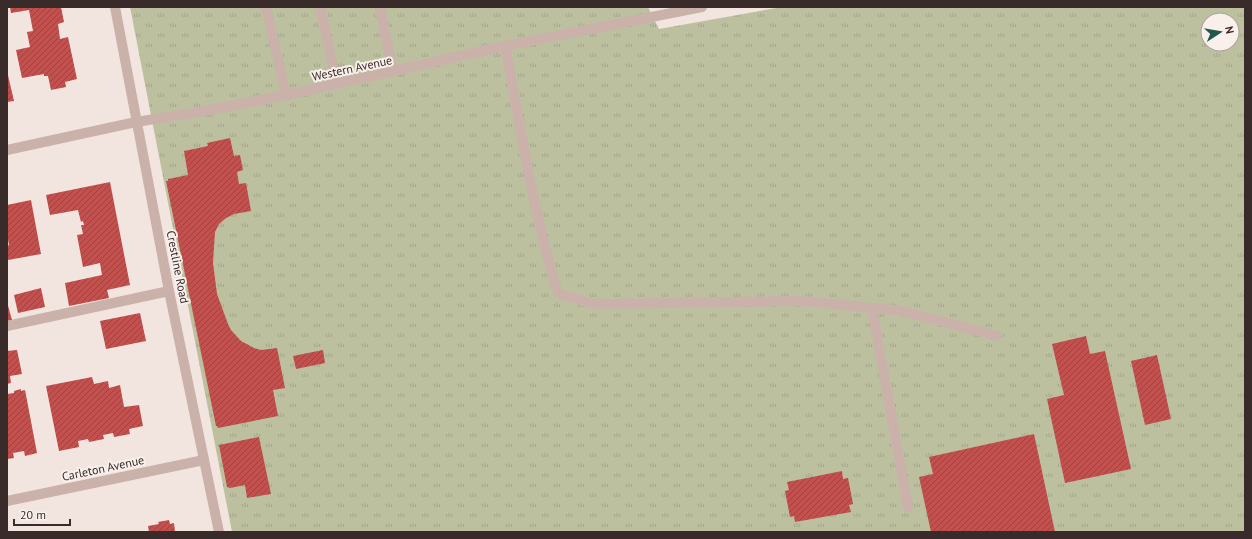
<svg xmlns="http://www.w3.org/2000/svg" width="1252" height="539" font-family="'PT Sans',sans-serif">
<defs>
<pattern id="grass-tufts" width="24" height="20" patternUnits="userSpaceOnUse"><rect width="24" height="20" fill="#bcc09f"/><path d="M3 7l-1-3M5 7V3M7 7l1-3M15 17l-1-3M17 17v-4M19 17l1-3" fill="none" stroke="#a2a589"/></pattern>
<pattern id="building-hatch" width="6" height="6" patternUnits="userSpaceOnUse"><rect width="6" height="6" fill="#c0514e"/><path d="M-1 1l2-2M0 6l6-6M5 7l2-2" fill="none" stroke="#9d4341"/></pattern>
</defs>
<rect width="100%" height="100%" fill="#f2e5df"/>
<!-- grass -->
<path fill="url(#grass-tufts)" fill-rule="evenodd" d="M130,7H648L659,29L782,7H1245V532H232ZM1208,20H1232V44H1208Z"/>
<!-- building -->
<g fill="url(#building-hatch)">
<path d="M10,7H61L64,22L58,24L60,39L68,37L77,79L65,82L66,87L51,90L48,76H44V74L22,78L16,50L30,47L27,32L33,31L29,10L11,13Z"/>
<path d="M7,71L14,101L7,102Z"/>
<path d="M230,138L234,156L240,155L243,170L237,172L239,184L246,183L251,211L234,214L226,218L219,224L215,232L213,263L217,294L228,324L231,330L241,341L254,348L261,350L277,348L285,388L273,390L278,416L218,428L217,426H216L166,181H168V179L188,175L184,151L208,146L207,143Z"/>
<path d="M110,182L130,285L107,290L109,298L69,306L65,283L102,275L100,263L83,267L77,235L83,234L81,225H84L83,221L81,222L78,210L50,215L46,195Z"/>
<path d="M31,200L41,254L8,260L7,254V246L9,245L7,235V205Z"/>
<path d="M41,288L45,307L18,313L14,295Z"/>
<path d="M7,302L12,320L7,321Z"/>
<path d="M140,313L146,341L106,349L100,321Z"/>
<path d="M1086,336L1090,354L1105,351L1131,469L1065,483L1047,399L1064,395L1052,344Z"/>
<path d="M17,350L22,374L10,376L11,383L7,384V351Z"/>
<path d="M323,350L325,363L296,369L293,356Z"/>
<path d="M1157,355L1171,419L1145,425L1131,361Z"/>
<path d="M92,377L94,384L108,381L109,388L120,385L124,407L139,405L143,426L129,429L130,434L114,437L113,433L103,435L104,439L89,442L88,439L78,441L79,447L59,451L46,386Z"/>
<path d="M21,389V391L25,390L37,453L25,456L24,451L13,453L14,458L7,459V394L14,393V391Z"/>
<path d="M1034,434L1055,532H931L919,477L933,474L929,457Z"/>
<path d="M259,437L271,494L247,498L245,485L230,488L227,487L219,445Z"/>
<path d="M842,471L843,479L848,478L853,504L849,505L851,512L795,522L794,516L790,517L785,491L789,490L787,482Z"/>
<path d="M169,520L170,524L174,523L175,532H149L148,526L159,524L158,522Z"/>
</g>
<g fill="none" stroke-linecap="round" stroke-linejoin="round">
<!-- minor -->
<g stroke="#cab2ab" stroke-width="10">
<path d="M115,7L169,291L219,532"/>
<path d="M266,7L286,95"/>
<path d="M320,7L337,84"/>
<path d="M380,7L393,72"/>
<path d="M505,46C521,129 533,213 558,293L593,304L804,301L872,308L902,311L997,336"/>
<path d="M7,150L136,122L210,110L286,95L505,46L702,7"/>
<path d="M872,308L908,507"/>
<path d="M7,326L169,291"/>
<path d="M7,501L204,460"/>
</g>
</g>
<g text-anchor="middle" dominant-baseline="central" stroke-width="4" stroke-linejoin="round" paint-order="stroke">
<!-- street labels -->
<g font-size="12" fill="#382b2a" stroke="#f9f0eb">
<text transform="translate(352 68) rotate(-12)">Western Avenue</text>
<text transform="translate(178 267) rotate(79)">Crestline Road</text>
<text transform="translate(103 468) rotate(-12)">Carleton Avenue</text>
</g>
</g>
<!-- border -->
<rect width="1252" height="539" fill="none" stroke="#382b2a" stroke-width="16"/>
<!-- north arrow -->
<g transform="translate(1220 32) rotate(78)"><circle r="19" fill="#f9f0eb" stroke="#aca19e"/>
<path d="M0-3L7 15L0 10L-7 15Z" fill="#21574f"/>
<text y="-6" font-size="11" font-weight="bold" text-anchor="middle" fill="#382b2a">N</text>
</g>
<!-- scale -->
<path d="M14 519v6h56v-6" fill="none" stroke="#382b2a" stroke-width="2"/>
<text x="20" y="519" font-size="12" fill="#382b2a" stroke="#f9f0eb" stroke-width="3" paint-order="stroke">20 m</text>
</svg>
